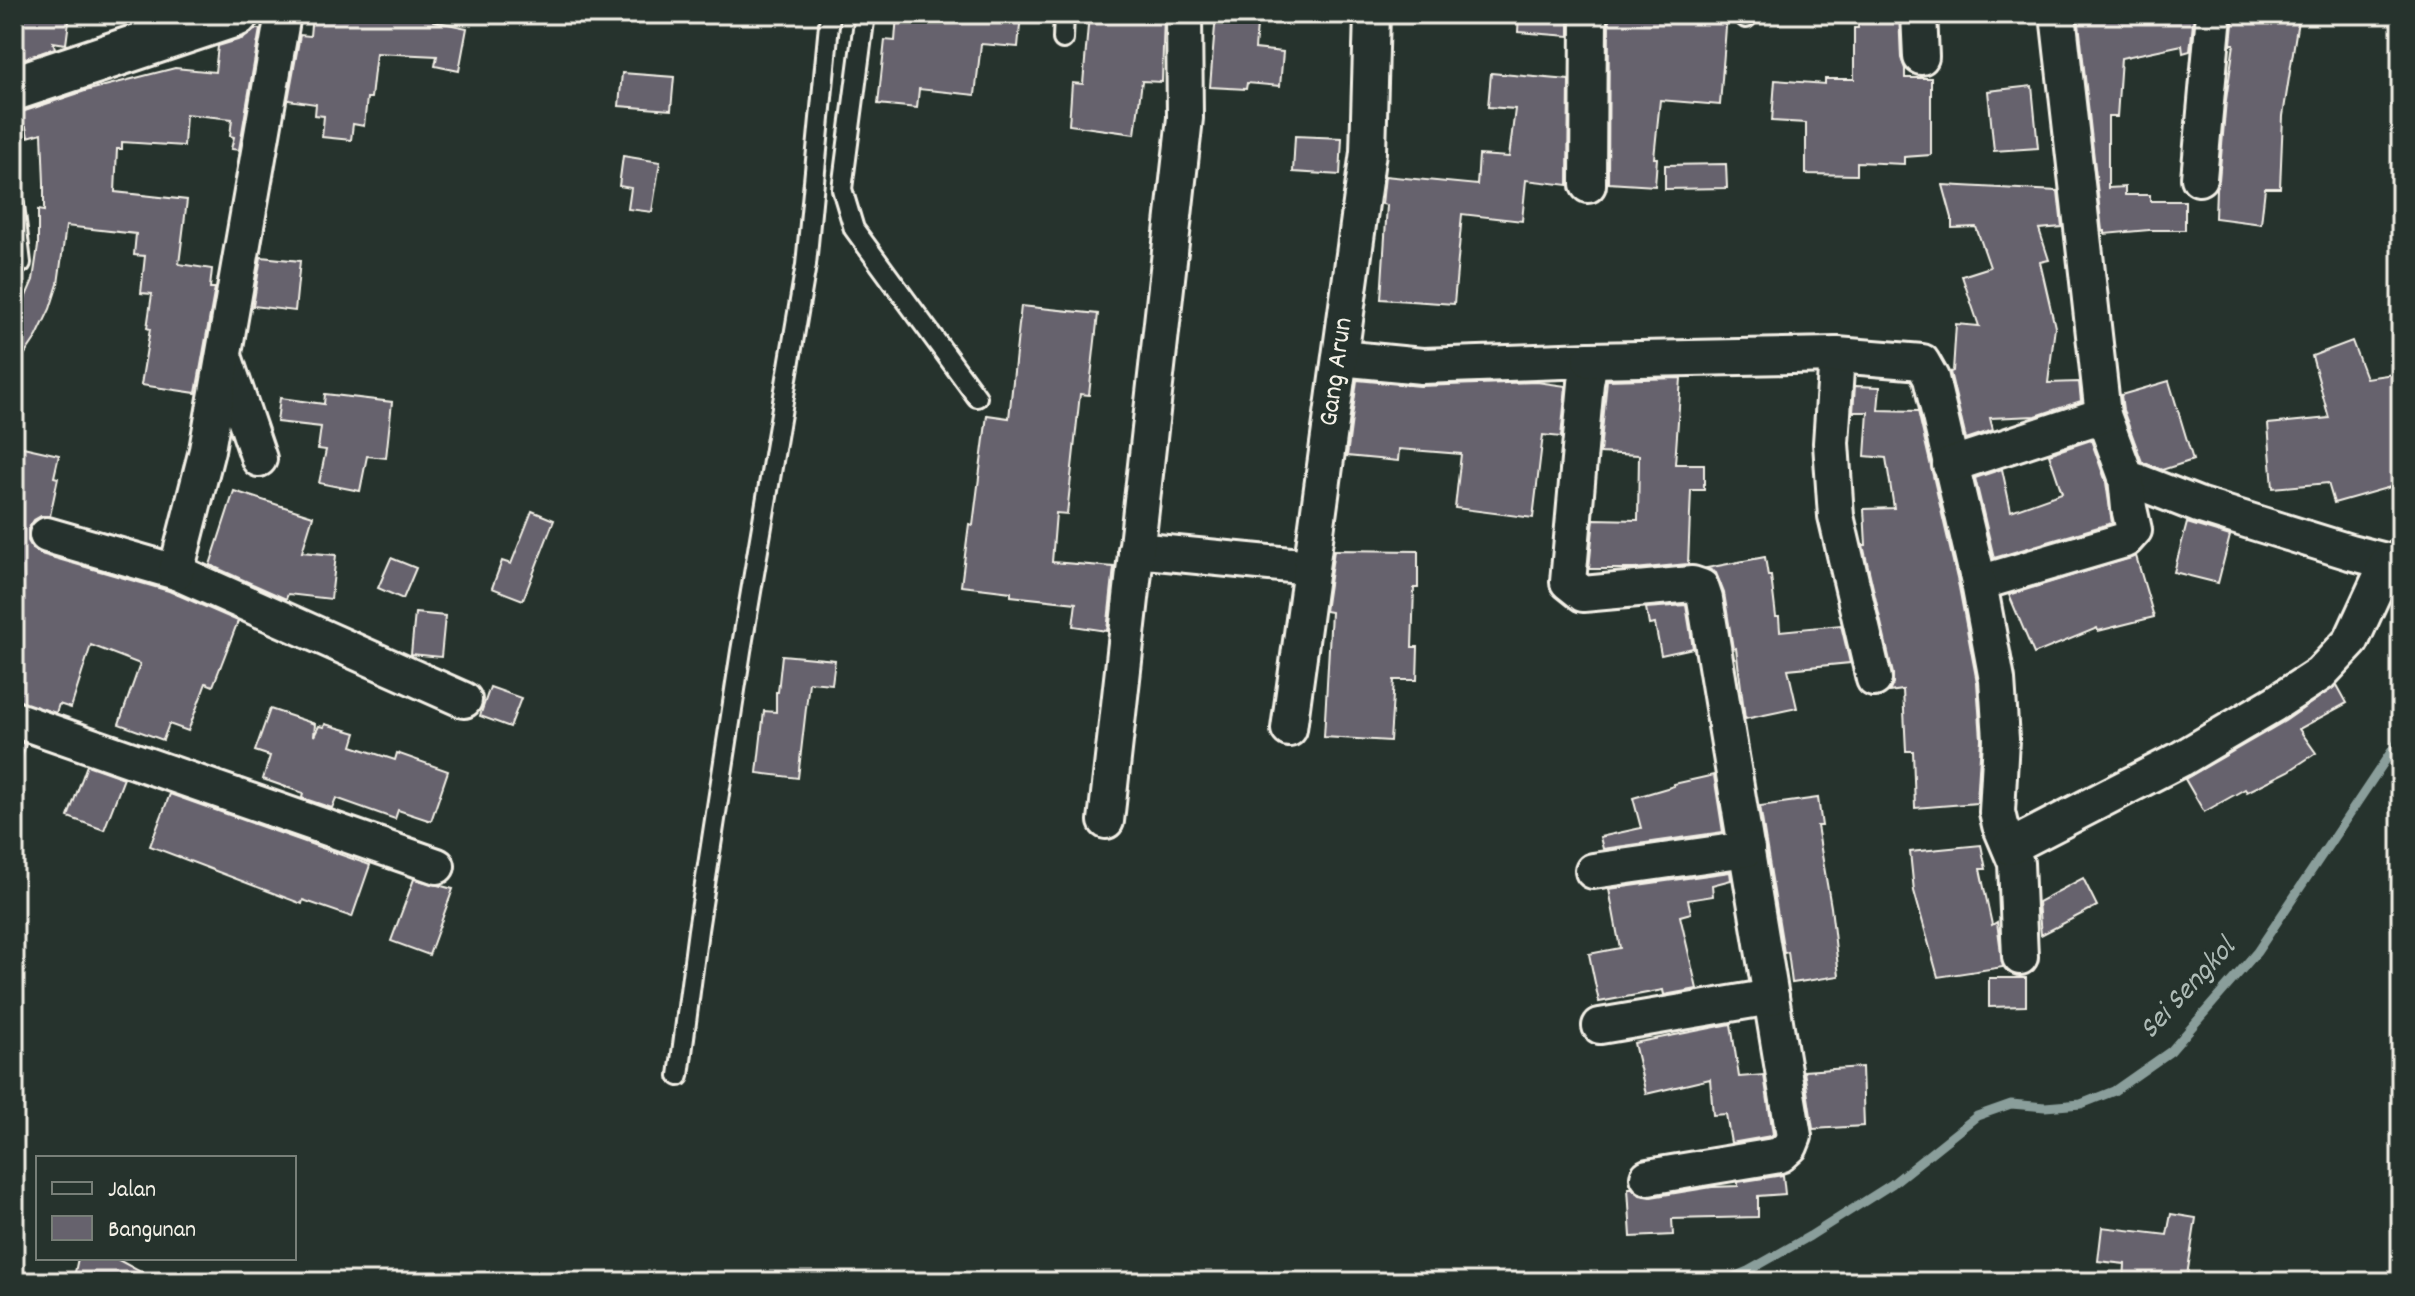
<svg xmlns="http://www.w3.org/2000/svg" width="2415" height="1296" font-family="Dekko,sans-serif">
<rect width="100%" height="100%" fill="#26332d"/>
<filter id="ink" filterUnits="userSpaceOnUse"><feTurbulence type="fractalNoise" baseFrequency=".0125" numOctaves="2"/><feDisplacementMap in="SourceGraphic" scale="16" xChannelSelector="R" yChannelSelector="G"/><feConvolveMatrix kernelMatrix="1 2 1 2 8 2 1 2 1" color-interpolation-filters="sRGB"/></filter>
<g filter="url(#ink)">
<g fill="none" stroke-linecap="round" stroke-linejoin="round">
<!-- stream -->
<path stroke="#8a9e9b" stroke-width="9" d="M1722,1282L1748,1271L1810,1236L1892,1184L1977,1116L2011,1104L2045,1107L2081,1104L2114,1091L2171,1051L2257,952L2401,737"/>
</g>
<!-- building -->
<g fill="#66626d" stroke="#f4f1e8" stroke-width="2">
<path d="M14,14H70L66,44L53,42L55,48L23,59L14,57Z"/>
<path d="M312,14H433V21L467,28L459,71L435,66L437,56L376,53L371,98H367L364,126L353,124L351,140L322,137L324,116L315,115L316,104L288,100L300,35L310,36Z"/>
<path d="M897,14H1021L1018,47L981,44L975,95L919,89L917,108L878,104L885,40L895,41Z"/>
<path d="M1089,14L1125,16V14H1164L1162,82L1142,81L1135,134L1069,125L1072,83L1083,84Z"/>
<path d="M1216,14H1258L1255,49L1283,52L1280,86L1247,83L1246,89L1210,87Z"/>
<path d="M1519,14H1569V36L1518,32Z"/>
<path d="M1609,14H1727L1720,105L1660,100L1654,158H1657L1655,186L1608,183Z"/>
<path d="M1859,14H1899L1901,58L1905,69V78H1931V155L1904,157V164L1857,162V175L1806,174V123L1772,121L1775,80L1825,84V79H1854V28H1858Z"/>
<path d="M2078,14H2194L2190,51L2183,53L2182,45L2121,58L2117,117H2108V188L2125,187V195H2150V201H2185V230H2149L2105,234V231H2102Z"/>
<path d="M2234,14H2299L2283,116L2280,188H2265L2261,224L2215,218L2216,188L2219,180L2226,100L2234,44H2231Z"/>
<path d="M256,29H260L239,150L231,149L234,137L230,136L232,119L186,114L184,146L122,142V149H117L115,192L187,200L179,264L212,269L210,288H215L196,393L141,385L150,329L147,328L152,294L141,293L145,256L134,255L136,234L66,226L58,284L50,309L37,336L14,370V324L33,280L38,246V210L44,211V183L42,133L28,137L26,127L14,130V112H22L85,91L175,68L215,72L218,46L244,38Z"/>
<path d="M622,73L674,77L671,110L619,106Z"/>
<path d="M1491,73L1569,80L1568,185L1526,180L1522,221L1462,214L1454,304L1381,299L1387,205L1382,204L1385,176L1477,185L1479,155L1509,157L1515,109L1488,107Z"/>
<path d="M2032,86L2038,148L1994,151L1988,91Z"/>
<path d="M1295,136L1342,138L1340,175L1293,172Z"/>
<path d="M623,156L660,162L652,212L628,209L631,188L619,186Z"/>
<path d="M1726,164L1727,188L1665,189V165Z"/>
<path d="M1943,185L2058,191L2062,227L2039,229L2049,260L2040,262L2055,327L2048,383L2079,382L2081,401L2036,416L1990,418L1993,430L1966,439L1950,372L1953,371L1956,324L1979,326L1962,276L1990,267L1976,227L1952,228V218Z"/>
<path d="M261,257L300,261L295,311L253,306Z"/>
<path d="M1021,306L1098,314L1089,395L1080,394L1067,514L1056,513L1052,562L1114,567L1107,631L1073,626L1076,603L1011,596V592L961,586L969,524L973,525L987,415L1009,418Z"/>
<path d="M2352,341L2366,378L2401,373V484L2334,503L2328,483L2273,488L2268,424L2329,418L2312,356Z"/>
<path d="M1681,378L1675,464H1704V490H1691L1688,564L1634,569H1589L1594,519L1638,520L1639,455L1600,453L1607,380Z"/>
<path d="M1357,380L1420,386L1537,382L1566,386L1561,437L1543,435L1533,518L1455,508L1461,454L1399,449L1398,461L1347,456Z"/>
<path d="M2169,381L2193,460L2162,470L2142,462L2123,410L2121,395Z"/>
<path d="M1855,386L1880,387L1878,410L1918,411L1959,587L1977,682L1981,739L1977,803L1915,808L1913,751H1906L1903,690L1889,692L1893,684V674L1863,545H1866L1864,509L1894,508L1886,458L1865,456L1868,412H1853Z"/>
<path d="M325,394L392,402L386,458L367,456L360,491L319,483L326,450L318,449L321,427L277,422L280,398L324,404Z"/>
<path d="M2091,440L2106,482L2112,523L1994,558L1975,478L2002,469L2011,511L2062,493L2049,454Z"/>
<path d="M14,445L59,455L54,477L58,478L50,516H41L34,520L28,530V541L33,549L41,554L169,591L238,621L213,686L206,683L188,731L169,724L163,740L119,724L140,664L91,645L71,708L59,704L56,713L14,700Z"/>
<path d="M234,491L313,516L302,552L336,555L331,599L288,594L286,599L210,565Z"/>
<path d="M532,511L554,520L523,600L492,588L502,561L511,564Z"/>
<path d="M2187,523L2230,536L2218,583L2174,572Z"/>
<path d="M1334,550L1418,551V588H1414L1412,647H1418L1417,680H1394L1390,741L1324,737L1331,612L1325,611Z"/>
<path d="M2136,556L2154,617L2098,631L2097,628L2034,654L2009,595Z"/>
<path d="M1765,557L1768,576H1771L1776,617H1779L1780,631L1841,625L1850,663L1788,669L1797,708L1745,719L1736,648L1733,649L1724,593L1716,573L1707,568Z"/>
<path d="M391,558L416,568L403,599L378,588Z"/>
<path d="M1686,605L1693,648L1661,655L1655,624L1649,625L1646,608Z"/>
<path d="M415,613L445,616L441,657L411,654Z"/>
<path d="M782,655L835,660L832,684L809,682L798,778L757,773L764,711L776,712V692H778Z"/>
<path d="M2337,685L2347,703L2299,729L2316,753L2289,771L2247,792L2245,789L2204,812L2185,779L2285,721Z"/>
<path d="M490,687L521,698L510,727L480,716Z"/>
<path d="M270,709L315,724L314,736L319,726L324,727L325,724L356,733L352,746L395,760L397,753L448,771L431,821L398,810L395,819L336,798L332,808L302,798L303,793L263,779L270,756L255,751Z"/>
<path d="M14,740L26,744L19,766L14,765Z"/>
<path d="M87,765L124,778L104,830L68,817Z"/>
<path d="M1714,775L1723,832L1603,849L1600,837L1641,828L1633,798L1674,786V784Z"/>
<path d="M170,794L370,865L352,917L303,900L302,904L150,846Z"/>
<path d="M1818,798L1822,826H1817L1831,907L1839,976L1792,983L1788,952L1784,953L1760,806Z"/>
<path d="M1981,845L1986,869H1980L1992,925L1997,922L2003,967L1938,977L1914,891L1910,852Z"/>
<path d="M1730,872L1731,880L1712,885L1713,896L1688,900L1691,913L1680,916L1697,989L1664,995L1663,990L1599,1002L1589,954L1620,948L1609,889Z"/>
<path d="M2083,878L2097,906L2041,935L2038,902Z"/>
<path d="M414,879L453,889L429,955L391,941Z"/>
<path d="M1989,978H2026V1006L1989,1007Z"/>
<path d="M1731,1024L1739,1077L1764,1075L1773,1134L1771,1136L1731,1143L1726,1114L1713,1115L1710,1079L1646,1094L1634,1043Z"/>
<path d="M1862,1067L1864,1126L1813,1129L1804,1071Z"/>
<path d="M1783,1175L1785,1194L1758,1196V1217L1672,1219L1673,1235L1631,1237L1628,1188H1632L1640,1195L1651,1197L1712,1187L1738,1186V1182Z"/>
<path d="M2171,1214L2196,1218L2186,1282H2124L2125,1264L2098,1261L2102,1227L2167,1235Z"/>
<path d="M78,1258H115L159,1282H73Z"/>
</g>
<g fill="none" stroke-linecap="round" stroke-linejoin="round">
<!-- service casing -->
<g stroke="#f4f1e8" stroke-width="24">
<g id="service">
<path d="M865,14L842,189L854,229L977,397"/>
<path d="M1746,14V18"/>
<path d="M1063,39L1064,14"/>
<path d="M14,205L21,263"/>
<path d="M679,1076L698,930L741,651L806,265L830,14"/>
</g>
</g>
<!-- minor casing -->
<g stroke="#f4f1e8" stroke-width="40">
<g id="minor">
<path d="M1919,14L1921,57"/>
<path d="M2058,14L2103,415L2126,477L2198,505L2350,552L2401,565"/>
<path d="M2199,178L2214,14"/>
<path d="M1588,185L1589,14"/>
<path d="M1837,355L1831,443L1836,516L1874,679"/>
<path d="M1340,358L1422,366L1590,360L1586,383L1568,582L1583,594L1692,584L1701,587L1705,599L1794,1136L1790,1146L1780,1155L1648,1177"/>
<path d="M225,359L259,459"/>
<path d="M1590,360L1837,355L1922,362L1931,378L1979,583L2125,540L2134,530L2129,508L2126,477"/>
<path d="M1950,465L2103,415"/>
<path d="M47,535L176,572L464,700"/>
<path d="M1136,550L1311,567"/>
<path d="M176,572L207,450L283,14"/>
<path d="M1979,583L1997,680L2001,739L1997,812L2000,825L2016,863L2020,957"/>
<path d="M14,719L437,866"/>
<path d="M1289,729L1368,152L1372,14"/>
<path d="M1106,821L1185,118L1184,14"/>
<path d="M2010,847L2181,759L2274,704L2320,674L2351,641L2388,561"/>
<path d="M1593,871L1747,849"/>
<path d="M1600,1026L1771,997"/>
</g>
</g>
<!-- tertiary casing -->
<g stroke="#f4f1e8" stroke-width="50">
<path id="tertiary" d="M14,88L236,14"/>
</g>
<!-- service -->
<use href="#service" stroke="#26332d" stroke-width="18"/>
<!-- minor -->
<use href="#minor" stroke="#26332d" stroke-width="34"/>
<!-- tertiary -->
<use href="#tertiary" stroke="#26332d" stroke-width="44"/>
</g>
</g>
<g text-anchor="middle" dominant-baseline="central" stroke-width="6" stroke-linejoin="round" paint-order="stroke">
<!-- street labels -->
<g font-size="28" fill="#f4f1e8" stroke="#26332d">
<text transform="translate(1338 372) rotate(-82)">Gang Arun</text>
</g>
<!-- water labels -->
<g font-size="30" font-style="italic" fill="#adbab5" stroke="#26332d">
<text transform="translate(2189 990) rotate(-47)">Sei Sengkol</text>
</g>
</g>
<!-- margin -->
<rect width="2415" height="1296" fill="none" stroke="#26332d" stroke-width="48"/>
<rect x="24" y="24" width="2367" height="1248" fill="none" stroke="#f4f1e8" stroke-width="3" filter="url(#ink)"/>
<!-- legend -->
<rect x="36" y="1156" width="260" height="104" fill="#26332d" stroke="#787f78" stroke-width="2"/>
<rect x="52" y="1182" width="40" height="12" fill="#26332d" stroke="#787f78" stroke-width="2"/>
<text x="108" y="1196" font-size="24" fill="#f4f1e8">Jalan</text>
<rect x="52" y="1216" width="40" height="24" fill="#66626d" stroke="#787f78" stroke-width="2"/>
<text x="108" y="1236" font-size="24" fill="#f4f1e8">Bangunan</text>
</svg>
